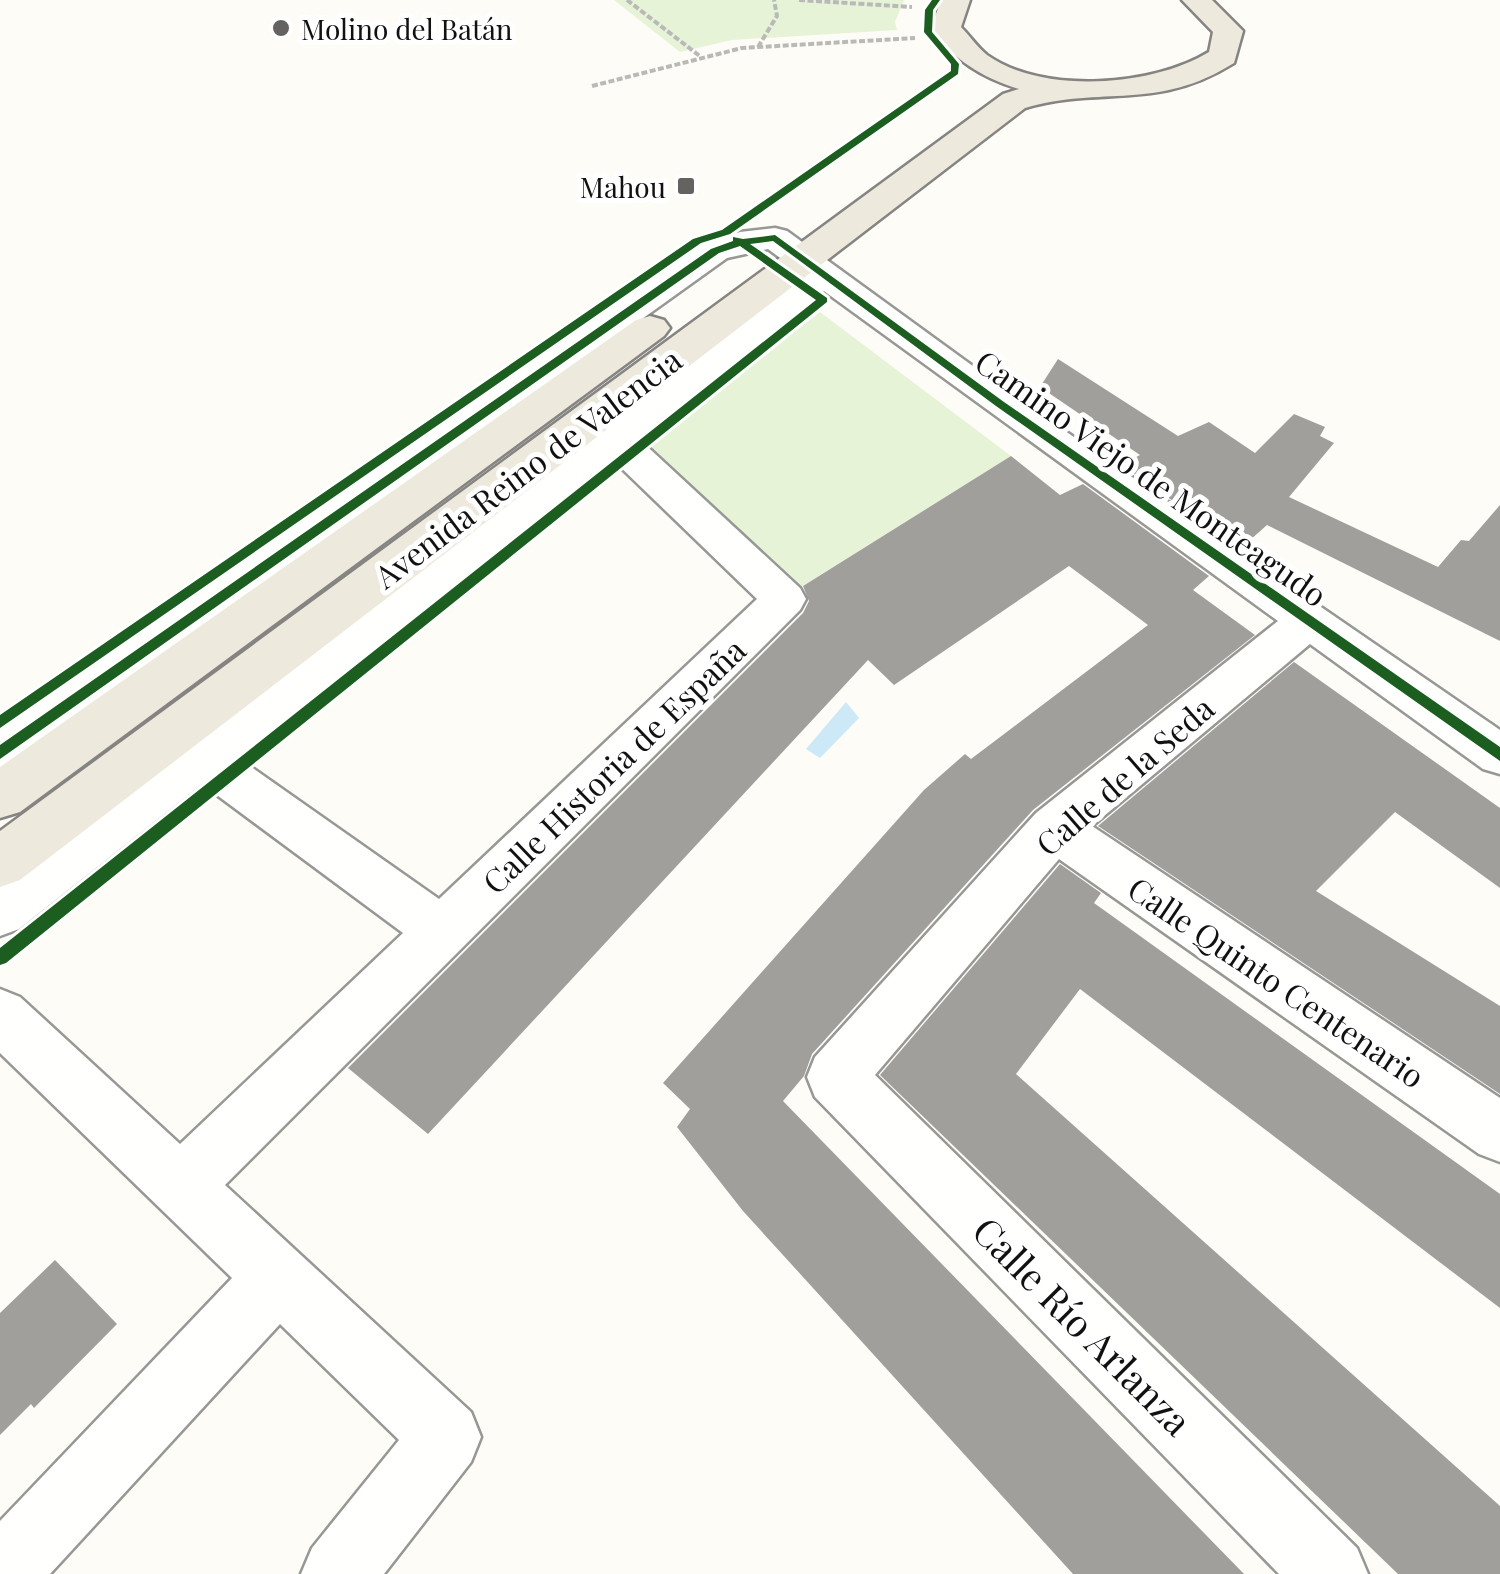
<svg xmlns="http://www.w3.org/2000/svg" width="1500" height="1574" font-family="'Playfair Display',serif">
<rect width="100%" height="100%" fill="#fdfcf7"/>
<!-- green -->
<g fill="#e7f3d7">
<path d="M614,0H904L895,22L897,30L732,40L680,52Z"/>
<path d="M820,312L1011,456L796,590L634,455Z"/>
</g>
<!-- water -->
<path fill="#cde8f7" d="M846,702L859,718L820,758L806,749Z"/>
<!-- building -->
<g fill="#a19f9c">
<path d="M1058,359L1178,436L1209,422L1255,453L1294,414L1325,427L1320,436L1334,443L1289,497L1438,567L1461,540L1469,541L1500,505V641L1267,525L1241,548L1121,465L1140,455L1040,387Z"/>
<path d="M1011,456L1060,495L1083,484L1209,576L1193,590L1255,635L1033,810L812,1054L804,1076L783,1101L1244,1574H1073L743,1211L677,1127L690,1109L663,1083L924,790L965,754L971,759L1148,625L1069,566L894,685L868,660L428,1134L348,1068L803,613L809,601L803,586Z"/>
<path d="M1294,662L1500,808V888L1395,812L1316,891L1500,1006V1094L1098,826Z"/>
<path d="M1060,864L1101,893L1094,903L1500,1194V1308L1080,989L1016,1074L1500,1506V1574H1398L880,1075Z"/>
<path d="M55,1260L117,1324L34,1408L31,1404L0,1435V1313Z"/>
</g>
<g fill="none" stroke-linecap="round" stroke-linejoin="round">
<!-- minor casing -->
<g stroke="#979795" stroke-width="5">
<path id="minor" d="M775,228L787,231L1014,396L1500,730V774L1483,769L1310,644L1092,826L1500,1098V1162L1479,1154L1059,859L875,1075L1357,1548L1368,1574H1279L815,1097L807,1077L815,1057L1036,813L1278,621L824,291L638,438L800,588L806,599L800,610L225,1185L471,1412L481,1437L471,1462L384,1574H301L312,1548L399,1440L280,1324L50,1574H0V1521L232,1278L0,1053V989L20,997L180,1144L403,933L202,784L19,929L0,936V882L802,274L768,249L727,258L17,767L0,772V728L703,244L740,232ZM612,459L757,599L439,899L237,757Z"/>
</g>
<!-- major casing -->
<g stroke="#858482" stroke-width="5">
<g id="major">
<path d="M941,0H970L961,27C969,35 978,48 987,55C1043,95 1154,86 1209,52L1213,32L1182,0H1212L1243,31L1234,63C1156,112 1103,85 1025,108L20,880L0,887V831L1003,94L1019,89C981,77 955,61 931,28Z"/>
<path d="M650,316L664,320L670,328L664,336L20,812L0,818V767L636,320Z"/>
</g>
</g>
<!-- path -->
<g stroke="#b9b9b8" stroke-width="4" stroke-dasharray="6 2.5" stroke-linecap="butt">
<path d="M627,0L701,57"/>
<path d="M799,0L912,7"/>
<path d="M758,47L777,16L774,0"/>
<path d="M592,86L742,48L915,38"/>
</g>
<!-- minor -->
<use href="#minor" fill="#fffffe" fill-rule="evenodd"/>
<!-- major -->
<use href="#major" fill="#ede9dc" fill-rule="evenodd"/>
<!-- cycleway casing -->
<g stroke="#fff" stroke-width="6">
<g id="cycleway">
<path d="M932,0H940L933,10L932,32L959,64L958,74L730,234L701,243L0,728V715L693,239L722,230L951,71V64L924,32L925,10Z"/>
<path d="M775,235L1004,402L1500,747V761L996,406L773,241L750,244L827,298V302L6,963L0,965V948L816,300L740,246L719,253L0,759V745L711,249L733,241V237L743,239Z"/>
</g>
</g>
<!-- cycleway -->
<use href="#cycleway" fill="#1b5e20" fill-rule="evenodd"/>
</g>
<!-- markers -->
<g fill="#646362" stroke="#fff" stroke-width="4">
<circle cx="281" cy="28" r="10"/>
<rect x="676" y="176" width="20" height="20" rx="5"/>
</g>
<g text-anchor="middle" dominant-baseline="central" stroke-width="10" stroke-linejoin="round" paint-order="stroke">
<!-- far-poi labels -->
<g font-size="28" fill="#111" stroke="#fff" text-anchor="start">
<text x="301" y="28">Molino del Batán</text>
<text x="666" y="186" text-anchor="end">Mahou</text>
</g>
<!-- street labels -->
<g font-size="32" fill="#111" stroke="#fff">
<text transform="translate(527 467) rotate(-37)">Avenida Reino de Valencia</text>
<text transform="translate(1152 477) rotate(35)">Camino Viejo de Monteagudo</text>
<text transform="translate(613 765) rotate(-44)">Calle Historia de España</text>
<text transform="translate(1124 775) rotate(-41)">Calle de la Seda</text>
<text transform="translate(1277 981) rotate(34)">Calle Quinto Centenario</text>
</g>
<!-- near-street labels -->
<g font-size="38" fill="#111" stroke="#fff">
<text transform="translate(1083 1325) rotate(45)">Calle Río Arlanza</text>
</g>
</g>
</svg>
